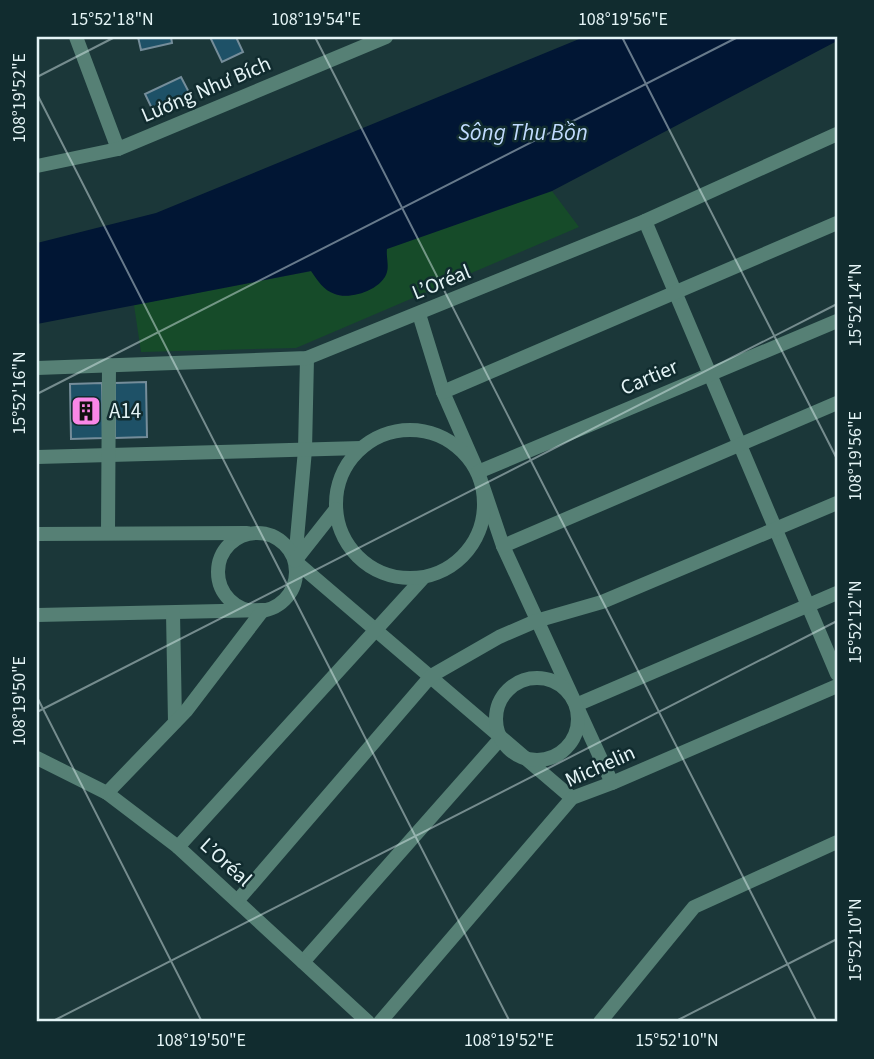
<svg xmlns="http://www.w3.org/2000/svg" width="874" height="1059" font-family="'Source Sans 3',sans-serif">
<rect width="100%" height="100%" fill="#1b3739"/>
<!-- green -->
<path fill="#164b29" d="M552,191L579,227L296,348L141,352L134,305L312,271C334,296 333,301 367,291L386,249Z"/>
<!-- water -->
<path fill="#011634" d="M584,37H837V41L552,191L387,249C386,256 389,265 387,272C382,290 350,300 335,294C323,290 318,281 311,271L37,324V243L156,213Z"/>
<!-- building -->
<g fill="#1e5167" stroke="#758d9a" stroke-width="2">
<path d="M138,37H171L172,43L141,50Z"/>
<path d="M210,37H236L243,52L222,62Z"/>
<path d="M181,77L193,100L156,117L145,94Z"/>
<path d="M146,382L147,437L115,438V383Z"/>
<path d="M102,383L103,438L71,439L70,384Z"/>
</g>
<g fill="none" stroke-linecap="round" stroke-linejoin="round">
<!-- pedestrian -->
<g stroke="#568075" stroke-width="14">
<path d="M645,221L837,674"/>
<path d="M419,314L443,392L478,472L503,546L612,783"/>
<path d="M307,358L305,450L295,561L572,798"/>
<path d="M443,392L837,223"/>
<path d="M37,457L361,448"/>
<path d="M108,533L109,365"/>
<path d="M503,546L837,403"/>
<path d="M37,615L263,610"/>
<path d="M576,705L837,593"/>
<path d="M178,847L423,578"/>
<path d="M303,962L501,738"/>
</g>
<!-- minor -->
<g stroke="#568075" stroke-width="14">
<path d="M76,37L118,149"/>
<path d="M37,166L118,149L386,37"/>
<path d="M37,368L307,358L645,221L837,134"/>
<circle cx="410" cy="504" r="74"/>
<path d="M478,472L837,321"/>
<circle cx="257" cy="572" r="39"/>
<path d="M37,534L247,533"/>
<path d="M295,561L336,509"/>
<path d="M173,613L175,722"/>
<circle cx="537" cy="719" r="41"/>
<path d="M37,758L107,793L178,847L368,1022"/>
<path d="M107,793L186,711L263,610"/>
<path d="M238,900L431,676L499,637L536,621L602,602L837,503"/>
<path d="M380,1022L572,798L612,783L837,686"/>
<path d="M600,1022L694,907L837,842"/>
</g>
</g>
<!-- ticks -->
<path fill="none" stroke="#e4f4f6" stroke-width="2" stroke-opacity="0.45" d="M315,37L817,1022M622,37L837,459M37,77L115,37M37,94L510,1022M37,394L738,37M37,697L202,1022M37,712L837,304M51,1022L837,621M674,1022L837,939"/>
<!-- icons -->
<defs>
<g id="building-square" transform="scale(1.575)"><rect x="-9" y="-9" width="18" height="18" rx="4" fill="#fa87e7" stroke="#112c2f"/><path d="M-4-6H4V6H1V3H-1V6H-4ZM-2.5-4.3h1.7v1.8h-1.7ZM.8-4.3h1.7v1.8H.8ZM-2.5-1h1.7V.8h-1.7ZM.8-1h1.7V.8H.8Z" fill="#111"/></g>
</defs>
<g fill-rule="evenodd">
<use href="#building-square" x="86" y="411"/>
</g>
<g text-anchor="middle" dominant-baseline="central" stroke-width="5" stroke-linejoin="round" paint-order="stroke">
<!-- street labels -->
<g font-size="21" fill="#e4f4f6" stroke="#112c2f">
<text transform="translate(206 89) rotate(-23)">Lương Như Bích</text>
<text transform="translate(441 282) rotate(-22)">L’Oréal</text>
<text transform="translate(649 377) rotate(-23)">Cartier</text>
<text transform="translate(600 766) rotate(-24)">Michelin</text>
<text transform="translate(226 862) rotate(42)">L’Oréal</text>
</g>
<!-- poi labels -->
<g font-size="21" fill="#e4f4f6" stroke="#112c2f" text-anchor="start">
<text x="109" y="411">A14</text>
</g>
<!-- water labels -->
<g font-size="23" font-style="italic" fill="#c1dbfe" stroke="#112c2f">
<text x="523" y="132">Sông Thu Bồn</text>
</g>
</g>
<!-- border -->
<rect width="874" height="1059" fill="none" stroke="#112c2f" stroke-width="77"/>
<rect x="38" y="38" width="798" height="982" fill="none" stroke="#e4f4f6" stroke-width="2.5"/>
<g font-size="18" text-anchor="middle" fill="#e4f4f6">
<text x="112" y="25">15°52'18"N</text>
<text x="316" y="25">108°19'54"E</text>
<text x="623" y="25">108°19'56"E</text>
<text transform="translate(19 98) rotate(-90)" y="6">108°19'52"E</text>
<text transform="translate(855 305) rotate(-90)" y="6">15°52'14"N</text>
<text transform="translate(19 393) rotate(-90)" y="6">15°52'16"N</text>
<text transform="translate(855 456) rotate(-90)" y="6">108°19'56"E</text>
<text transform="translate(855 622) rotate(-90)" y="6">15°52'12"N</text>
<text transform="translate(19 701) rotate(-90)" y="6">108°19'50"E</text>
<text transform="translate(855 940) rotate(-90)" y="6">15°52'10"N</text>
<text x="201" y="1046">108°19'50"E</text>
<text x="509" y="1046">108°19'52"E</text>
<text x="677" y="1046">15°52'10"N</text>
</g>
</svg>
